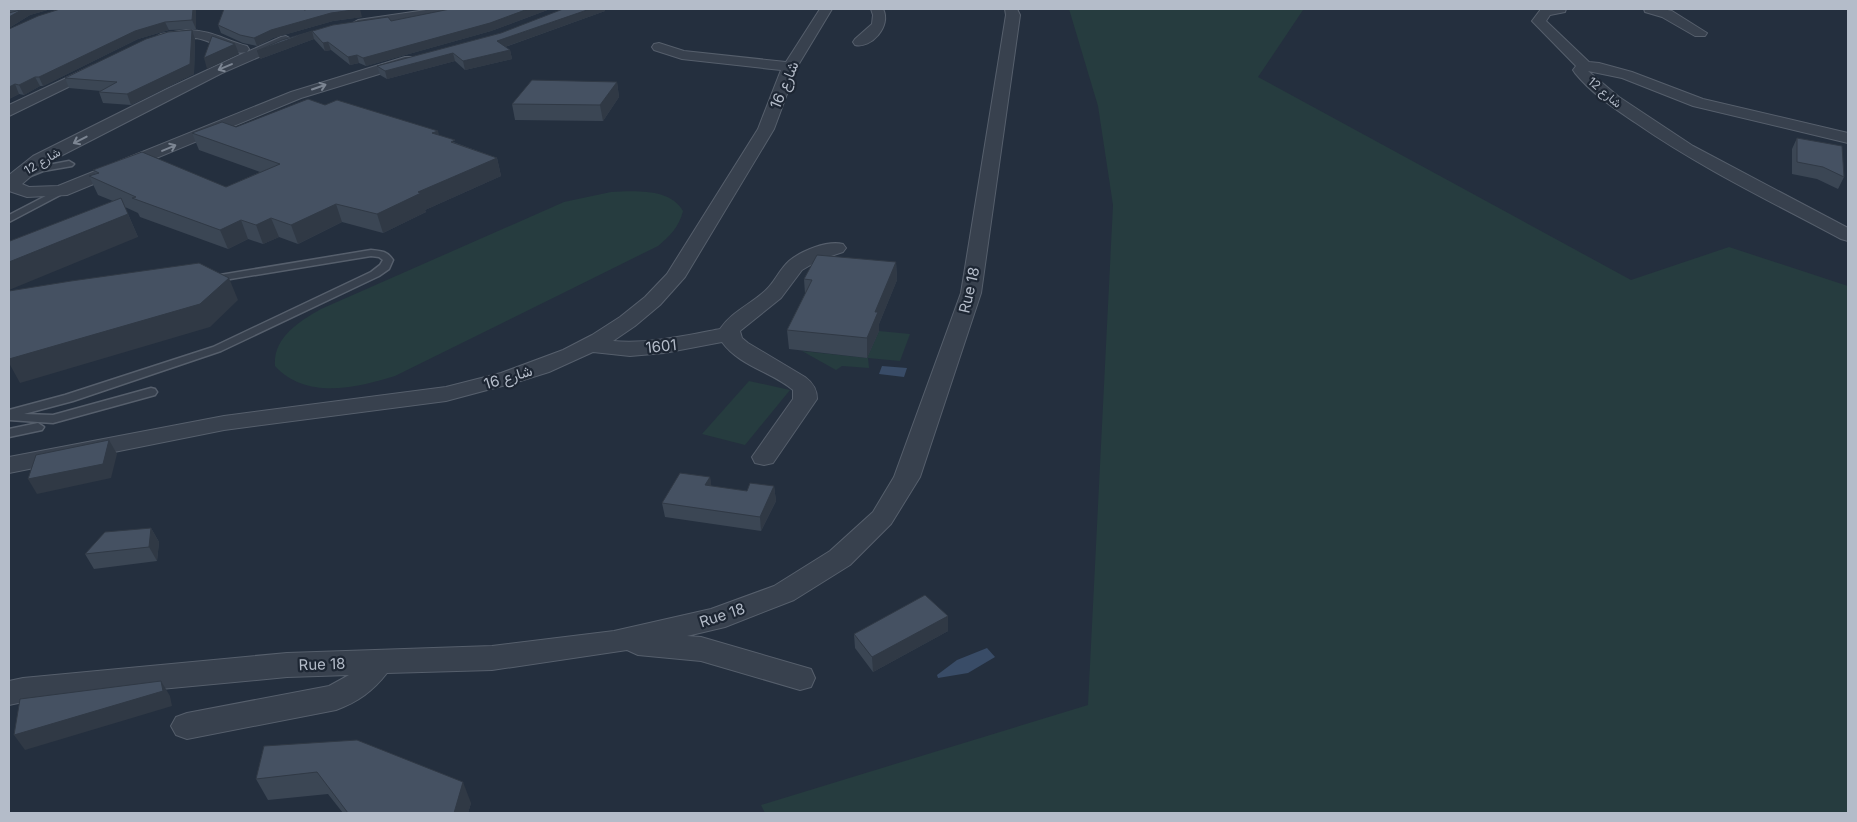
<svg xmlns="http://www.w3.org/2000/svg" width="1857" height="822" font-family="Inter,Vazirmatn,sans-serif">
<rect width="100%" height="100%" fill="#242f3e"/>
<!-- green -->
<g fill="#263c3f">
<path d="M1069,9H1312L1303,10L1258,77L1631,280L1729,247L1848,286V813H765L761,805L1088,705L1113,205L1098,106Z"/>
<path d="M611,192C634,191 670,188 683,211C679,227 670,236 658,246L395,376C356,388 306,400 275,366C273,338 298,322 321,309L564,202Z"/>
<path d="M879,331L910,334L900,361L868,358L869,368L842,366L836,370L802,351L867,358Z"/>
<path d="M749,381L790,390L745,445L702,434Z"/>
</g>
<!-- water -->
<g fill="#394c67">
<path d="M882,366L907,368L904,377L879,374Z"/>
<path d="M987,648L995,657L968,673L938,678L937,675L957,660Z"/>
</g>
<g fill="none" stroke-linecap="round" stroke-linejoin="round">
<!-- service casing -->
<g stroke="#565f6c" stroke-width="3">
<g id="service">
<path d="M69,161L74,164L72,166L43,171L23,179L18,176L38,167Z"/>
<path d="M61,188L66,191L64,193L9,222V215Z"/>
<path d="M371,250C381,251 387,251 393,260L389,269L379,276L221,351L73,401L24,414L53,415L151,388L155,389L157,392L155,395L53,423L9,420V410L65,395L213,347L371,272L380,265L383,260L379,257L371,256L212,282L207,279L208,277Z"/>
<path d="M38,423L44,427L42,430L9,437V429Z"/>
</g>
</g>
<!-- minor casing -->
<g stroke="#565f6c" stroke-width="2">
<g id="minor">
<path d="M433,9H463L457,13L358,28L351,24L358,20Z"/>
<path d="M820,9H832L797,67L774,129L685,277L660,305L635,326L613,341C649,344 684,336 720,329C732,311 752,304 767,289C775,281 780,269 789,261C801,251 827,240 843,244L846,248L843,252L819,260L802,270L781,298L740,331L742,338L748,343L805,377C813,383 817,389 817,399L773,463L764,465L755,463L752,457L793,399V390C772,372 739,366 722,342L664,353L630,356L593,352L549,372L517,382L446,401L224,430L9,473V457L224,416L446,387L501,373L563,350L592,335L620,317L645,297L667,274L758,129L781,70L682,59L654,50L652,47L654,44L659,43L684,51L786,62Z"/>
<path d="M871,9H883C892,26 871,49 855,45L853,42L855,39L872,24L873,15Z"/>
<path d="M1005,9H1017L1020,15L981,293L920,477L891,524L850,565L794,600L725,627L687,636L701,637L811,669L815,678L811,687L800,690L701,661L638,655L627,650L492,670L387,673C373,691 358,702 336,710L187,739L176,735L171,726L176,717L187,713L329,686L349,675L287,677L23,702L9,705V681L23,678L287,653L492,646L614,631L711,609L774,586L830,551L873,512L894,477L961,293L1006,15Z"/>
<path d="M1541,9H1566L1565,12L1550,15L1546,21L1589,62L1599,63L1632,72L1703,99L1848,133V143L1693,106L1622,78L1588,71L1619,97L1693,146L1848,228V241L1841,239C1772,202 1701,168 1636,123C1614,108 1592,94 1575,73L1573,70L1576,66L1532,21Z"/>
<path d="M1644,9H1663L1672,11L1707,33L1705,36H1695L1662,17L1645,12Z"/>
<path d="M186,30C212,30 224,40 247,46L249,49L247,52L281,37L286,36L293,40L291,43L222,73L45,164L22,184L29,187L58,186L291,92L405,57H415L417,60L415,63L301,98L67,195L27,197L9,191V175L33,156L167,89L246,52C230,56 213,40 196,38C186,38 160,45 154,38L161,34Z"/>
<path d="M94,65L99,66L101,69L99,72L9,116V105Z"/>
</g>
</g>
<!-- service -->
<use href="#service" fill="#38414e" fill-rule="evenodd"/>
<!-- minor -->
<use href="#minor" fill="#38414e" fill-rule="evenodd"/>
</g>
<!-- wall -->
<g fill="#3b4654">
<path d="M9,9H51L30,15L9,28Z"/>
<path d="M196,9V29L169,30L138,39L43,86H40L24,95L19,94L9,99V29Z"/>
<path d="M224,9H305L362,17L333,21L273,38L257,46L243,43L221,33L218,25Z"/>
<path d="M450,9H550L491,31L366,66L359,63L350,65L331,50L325,51L314,39L260,59L282,40L333,25L391,21Z"/>
<path d="M605,9V11L505,47L510,50L512,59L465,70L455,61L387,79L380,75L377,66L501,33Z"/>
<path d="M192,30L195,39L194,74L131,105L103,103L99,92L101,91L69,88L65,78Z"/>
<path d="M617,82L619,97L603,121L515,120L512,104Z"/>
<path d="M325,105L439,136L456,143L497,158L501,176L425,210L426,212L383,233L342,222L298,244L279,237L263,244L248,239L228,249L140,217L138,213L125,207L138,237L10,241L113,201L98,195L89,176L95,174L93,170L226,187L260,172L199,150L192,133L236,127Z"/>
<path d="M1797,138L1844,177L1838,189L1817,179L1792,174V149Z"/>
<path d="M896,262L897,280L879,324V331L867,358L789,349L787,330L805,294L804,279Z"/>
<path d="M710,477L711,486L747,491L774,486L776,501L761,531L665,517L662,503Z"/>
<path d="M151,528L159,542L157,561L94,569L85,554Z"/>
<path d="M948,616V631L873,672L855,648L854,634Z"/>
<path d="M264,746L471,803L468,813H343L328,794L268,800L256,779Z"/>
</g>
<!-- shaded-wall -->
<g fill="#303945">
<path d="M23,9H51L30,15L9,28V17Z"/>
<path d="M193,9H196V29L192,20Z"/>
<path d="M360,9L362,17L333,21L273,38L257,46L254,38L271,30L331,13Z"/>
<path d="M528,9H550L491,31L366,66L363,58Z"/>
<path d="M590,9H606H605V11L499,49L497,41Z"/>
<path d="M165,22L169,30L138,39L43,86L39,77L135,31Z"/>
<path d="M192,30L195,39L194,74L131,105L127,94Z"/>
<path d="M312,31L314,39L260,59L257,51Z"/>
<path d="M328,42L331,50L325,51L323,43Z"/>
<path d="M235,44L239,54L207,69L204,58Z"/>
<path d="M510,50L512,59L465,70L463,61Z"/>
<path d="M453,53L455,61L387,79L385,71Z"/>
<path d="M357,55L359,63L350,65L348,57Z"/>
<path d="M35,77L40,86L24,95L19,85Z"/>
<path d="M617,82L619,97L603,121L600,105Z"/>
<path d="M15,84L19,94L9,99V87Z"/>
<path d="M438,131L443,148L432,133Z"/>
<path d="M497,158L501,176L425,210L426,212L383,233L377,214L418,192Z"/>
<path d="M121,198L138,237L9,290V262Z"/>
<path d="M336,204L342,222L298,244L291,225Z"/>
<path d="M271,218L279,237L263,244L256,225Z"/>
<path d="M241,220L248,239L228,249L220,230Z"/>
<path d="M896,262L897,280L879,324V331L867,358V338L875,312Z"/>
<path d="M229,278L238,300L210,327L20,383L9,363V359Z"/>
<path d="M109,440L117,454L111,478L37,494L28,479Z"/>
<path d="M710,477L712,491L705,485Z"/>
<path d="M774,486L776,501L761,531L760,517Z"/>
<path d="M151,528L159,542L157,561L149,547Z"/>
<path d="M948,616V631L873,672L872,657Z"/>
<path d="M161,681L170,696L172,706L25,750L14,735Z"/>
<path d="M463,782L471,803L468,813H454Z"/>
</g>
<!-- building -->
<g fill="#455162" stroke="#303945">
<path d="M13,9H23L9,17V13L20,10Z"/>
<path d="M60,9H193L192,20L165,22L135,31L39,77H35L19,85L15,84L9,87V29L38,16Z"/>
<path d="M224,9H303L304,10L309,9H360L331,13L271,30L254,38L240,35L218,25Z"/>
<path d="M450,9H528L490,23L363,58L357,55L348,57L328,42L323,43L312,31L257,51L282,40L333,25L388,17L391,21Z"/>
<path d="M563,9H590L497,41L510,50L463,61L453,53L385,71L377,66L501,33Z"/>
<path d="M192,30L190,64L127,94L99,92L117,82L65,78L146,39L168,32Z"/>
<path d="M212,36L235,44L204,58Z"/>
<path d="M532,80L617,82L600,105L512,104Z"/>
<path d="M308,99L325,105L337,100L438,131L432,133L455,140L451,142L497,158L418,192L421,193L377,214L336,204L291,225L271,218L256,225L241,220L220,230L132,198L136,197L89,176L99,173L93,170L142,152L226,187L280,164L192,133L222,122L236,127Z"/>
<path d="M1797,138L1842,146L1844,177L1823,167L1797,162Z"/>
<path d="M121,198L128,214L9,262V241H10Z"/>
<path d="M817,255L896,262L875,312H878L867,338L787,330L812,280L804,279Z"/>
<path d="M199,263L229,278L200,304L9,359V291L71,281Z"/>
<path d="M109,440L103,464L28,479L36,455Z"/>
<path d="M680,473L710,477L705,485L747,491L750,483L774,486L760,517L662,503Z"/>
<path d="M151,528L149,547L85,554L105,532Z"/>
<path d="M925,595L948,616L872,657L854,634Z"/>
<path d="M161,681L163,691L14,735L20,699Z"/>
<path d="M357,740L463,782L454,813H348L317,772L256,779L264,746Z"/>
</g>
<!-- one-way arrows -->
<defs><path id="oneway-shaft" d="M-6 0H5M1.5-3L5.5 0L1.5 3" fill="none" stroke-width="1.6" stroke-linecap="round" stroke-linejoin="round" transform="scale(1.25)"/></defs>
<g stroke="#7c8592">
<use href="#oneway-shaft" transform="translate(225 67) rotate(157)"/>
<use href="#oneway-shaft" transform="translate(319 87) rotate(-19)"/>
<use href="#oneway-shaft" transform="translate(80 140) rotate(153)"/>
<use href="#oneway-shaft" transform="translate(169 148) rotate(-23)"/>
</g>
<g text-anchor="middle" dominant-baseline="central" stroke-width="4.5" stroke-linejoin="round" paint-order="stroke">
<!-- far-street labels -->
<g font-size="12" fill="#b4bcc9" stroke="#1d2633">
<text transform="translate(1605 92) rotate(40)">شارع 12</text>
<text transform="translate(42 161) rotate(-31)">شارع 12</text>
</g>
<!-- street labels -->
<g font-size="15" fill="#b4bcc9" stroke="#1d2633">
<text transform="translate(784 85) rotate(-67)">شارع 16</text>
<text transform="translate(969 290) rotate(-77)">Rue 18</text>
<text transform="translate(661 346) rotate(-6)">1601</text>
<text transform="translate(508 377) rotate(-17)">شارع 16</text>
<text transform="translate(722 615) rotate(-18)">Rue 18</text>
<text transform="translate(322 664) rotate(-2)">Rue 18</text>
</g>
</g>
<!-- border -->
<rect width="1857" height="822" fill="none" stroke="#b4bcc9" stroke-width="20"/>
</svg>
